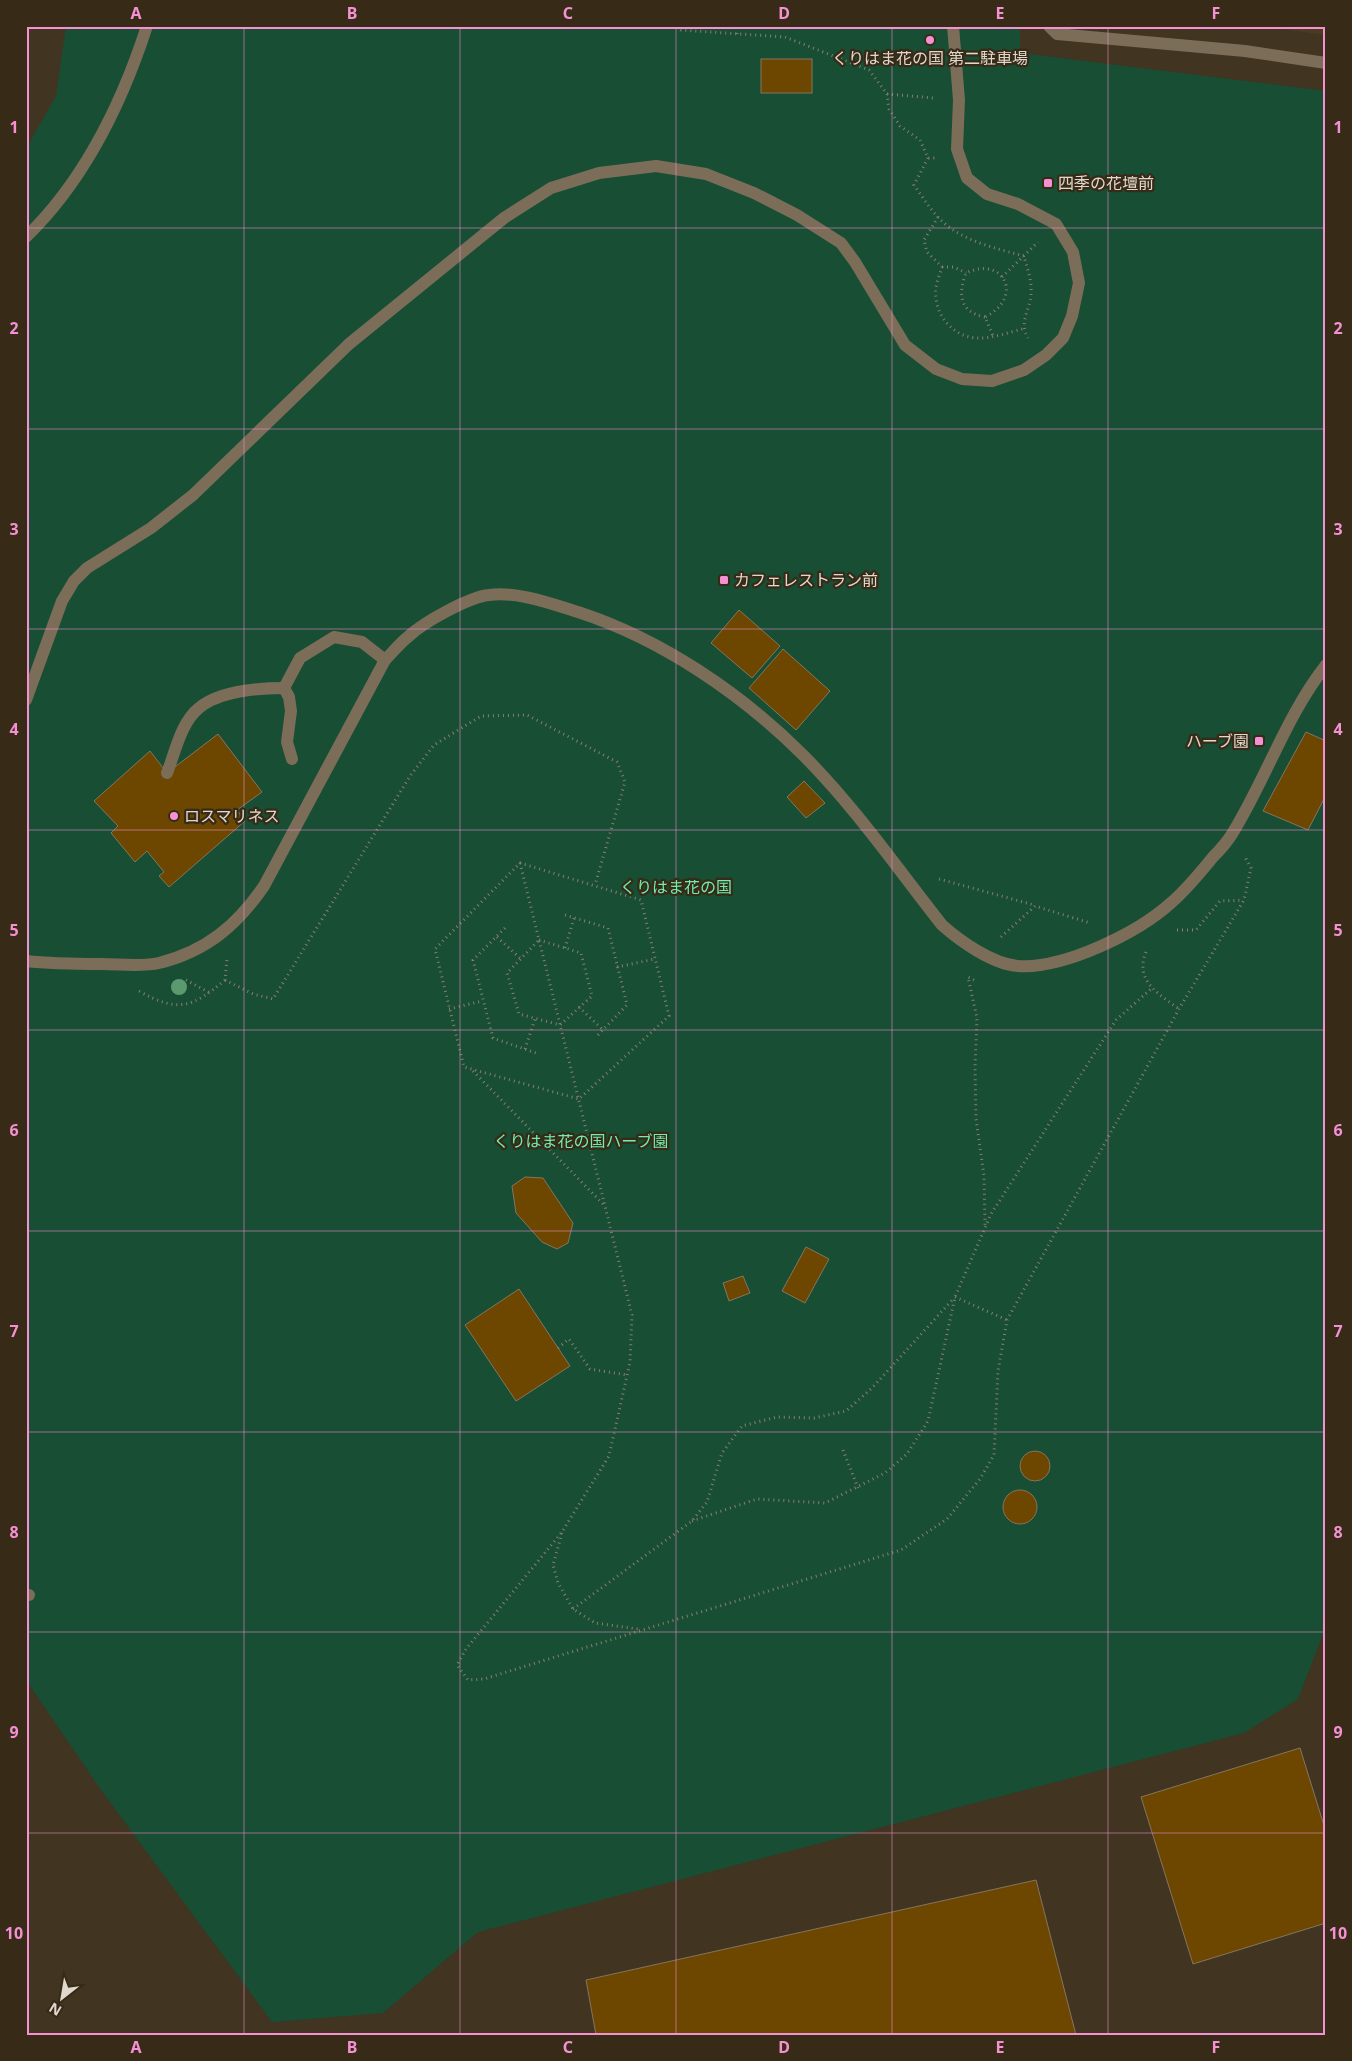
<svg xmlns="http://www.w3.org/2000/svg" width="1352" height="2061" font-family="'Noto Sans','Noto Sans JP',sans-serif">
<rect width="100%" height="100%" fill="#413421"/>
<!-- built -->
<path fill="#4c3a21" d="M1256,26H1326V35Z"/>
<!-- green -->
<path fill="#174e34" d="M66,26H1020V53L1326,91V1626L1298,1699L1244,1733L478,1932L383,2013L272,2022L101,1790L26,1680V148L56,96Z"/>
<!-- building -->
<g fill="#6d4700" stroke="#857560">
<rect x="761" y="59" width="51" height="34"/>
<path d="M739,610L780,646L752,678L711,643Z"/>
<path d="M783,649L830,691L796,730L749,688Z"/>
<path d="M1306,732L1326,741V795L1308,830L1263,811Z"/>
<path d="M218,734L262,792L237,810L245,821L169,887L159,876L164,872L147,851L135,862L111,833L118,826L94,801L150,751L167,773Z"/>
<path d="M804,781L825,803L806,818L787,797Z"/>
<path d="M525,1177L543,1178L573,1223L568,1243L557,1249L542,1242L516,1213L512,1186Z"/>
<path d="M806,1247L829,1259L805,1303L782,1291Z"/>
<path d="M743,1276L750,1293L729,1301L723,1283Z"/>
<path d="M519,1289L570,1366L516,1401L465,1325Z"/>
<circle cx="1035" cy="1466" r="15"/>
<circle cx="1020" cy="1507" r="17"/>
<path d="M1300,1748L1326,1832V1923L1193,1964L1141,1797Z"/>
<path d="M1036,1880L1076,2035H596L586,1980Z"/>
</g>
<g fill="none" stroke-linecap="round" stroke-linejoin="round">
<!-- path -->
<g stroke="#897e6f" stroke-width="3" stroke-dasharray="1 4" stroke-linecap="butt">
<path d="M677,26L681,30L785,37L869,70L887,94L889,109L900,126L920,140L928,158H935"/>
<path d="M737,34V26"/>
<path d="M887,94L933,98"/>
<path d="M928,158L914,185C921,195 928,206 937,216C958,240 994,248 1024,256C1027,268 1032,280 1031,292C1031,310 1018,321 1028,338"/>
<path d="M938,217L924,240L927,252L942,267C939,277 934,287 936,298C938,319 955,337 977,338C992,339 1009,332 1023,329"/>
<path d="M942,267H954L966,273"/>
<path d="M1002,277L1038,242"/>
<path d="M985,317C959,312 958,294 966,273C1003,255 1025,297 985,317L993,336"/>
<path d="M520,863L632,1315L630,1362L609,1456L562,1532L466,1649L457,1665L468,1680L484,1679L901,1550L947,1519L980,1479L994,1455L998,1371L1007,1320L1179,1009L1244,900L1251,868L1245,857"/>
<path d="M520,863L641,900L669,1016L579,1099L464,1067L435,949Z"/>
<path d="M939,879L1034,905"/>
<path d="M565,915L608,928L627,1005L597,1036"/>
<path d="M505,928L473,960L493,1038L536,1053"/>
<path d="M1177,930H1196L1220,901L1243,900"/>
<path d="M497,937L521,959"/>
<path d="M1001,937L1035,906L1090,923"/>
<path d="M539,940L581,953L592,996L560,1025L519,1014L507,973Z"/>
<path d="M565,948L574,918"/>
<path d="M1146,952C1134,981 1159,994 1179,1009"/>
<path d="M617,967L655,959"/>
<path d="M186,980L210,993"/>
<path d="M225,980L253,994L273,999L410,776L434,745L481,716L527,715L617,762L625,782L595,885"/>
<path d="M974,980L968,977L977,1018L975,1068L976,1119L984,1176L985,1225"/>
<path d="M139,991C178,1013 192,1008 225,980L227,959"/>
<path d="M579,1007L603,1030"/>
<path d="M449,1009L482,1001"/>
<path d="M525,1049L535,1019"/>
<path d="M473,1071L605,1206"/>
<path d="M955,1297L1007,1320"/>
<path d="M558,1348L569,1339L590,1369L627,1375"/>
<path d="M843,1450L858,1488"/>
<path d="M692,1521L757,1499L825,1503L885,1473L907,1454L928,1421L955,1297L991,1214L1116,1020L1151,989"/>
<path d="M562,1533L553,1565L558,1583L573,1609L595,1623L638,1629"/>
<path d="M573,1609L692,1521L707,1502L722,1453L742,1426L777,1417L814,1418L846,1411L872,1388L954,1298"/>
</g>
<!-- minor -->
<g stroke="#7c6d58" stroke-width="12">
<path d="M1049,26L1057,34L1245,51L1326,63"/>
<path d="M26,237C85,180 122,103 147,26"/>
<path d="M26,700L62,601L74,581L87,568L151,528L193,495L349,344L504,218L551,188L599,173L656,166L706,174L754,193L797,215L841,243L855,262L905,345L936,369L962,379L992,381L1024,370L1046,355L1063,338L1072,316L1079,283L1073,252L1056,224L1018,204L987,194L967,178L957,149L959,100L953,26"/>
<path d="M292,759L287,742L291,711L289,697L284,688L300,658L334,637L362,642L385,660"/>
<path d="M167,773C175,753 181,722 199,708C219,691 259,688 284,688"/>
<path d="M26,961C52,964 77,964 102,964C120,964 142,967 159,963C207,951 237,925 264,886L385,660C393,652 400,643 409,636C424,622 469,597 489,595C517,591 552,604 578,612C661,639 741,693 803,755C855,807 897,868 942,925C960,941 992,964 1018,966C1064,969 1138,933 1172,902C1187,889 1200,873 1213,857C1220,850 1227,842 1232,834C1266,779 1286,716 1326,665"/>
<path d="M26,1595H29"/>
</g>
</g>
<!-- trees -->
<circle fill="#5b9a6f" cx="179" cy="987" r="8"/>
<!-- grid -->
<path fill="none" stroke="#f491d3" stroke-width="1" stroke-opacity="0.55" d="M244,26V2035M460,26V2035M676,26V2035M892,26V2035M1108,26V2035M26,228H1326M26,429H1326M26,629H1326M26,830H1326M26,1030H1326M26,1231H1326M26,1432H1326M26,1632H1326M26,1833H1326"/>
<!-- markers -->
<g fill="#f491d3" stroke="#372a17" stroke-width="2">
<circle cx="930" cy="40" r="5"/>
<rect x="1043" y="178" width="10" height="10" rx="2.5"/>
<rect x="719" y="575" width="10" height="10" rx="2.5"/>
<rect x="1254" y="736" width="10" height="10" rx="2.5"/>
<circle cx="174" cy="816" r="5"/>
</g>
<g text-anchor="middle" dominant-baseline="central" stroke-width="4.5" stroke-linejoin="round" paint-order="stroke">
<!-- poi labels -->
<g font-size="16" fill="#e1d8cd" stroke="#372a17" text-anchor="start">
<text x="930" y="58" text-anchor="middle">くりはま花の国 第二駐車場</text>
<text x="1058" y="183">四季の花壇前</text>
<text x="734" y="580">カフェレストラン前</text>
<text x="1249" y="741" text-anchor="end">ハーブ園</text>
<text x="184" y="816">ロスマリネス</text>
</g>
<!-- park labels -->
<g font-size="16" fill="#71edae" stroke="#372a17">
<text x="676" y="887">くりはま花の国</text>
<text x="581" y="1141">くりはま花の国ハーブ園</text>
</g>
</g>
<!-- border -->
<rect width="1352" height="2061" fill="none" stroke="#372a17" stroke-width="55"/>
<!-- north arrow -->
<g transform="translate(62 1998) rotate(211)" stroke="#372a17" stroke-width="4" paint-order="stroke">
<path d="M0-4L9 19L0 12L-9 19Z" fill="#e1d8cd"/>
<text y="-8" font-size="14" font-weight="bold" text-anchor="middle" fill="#e1d8cd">N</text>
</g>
<rect x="28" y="28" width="1296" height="2006" fill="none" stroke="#f491d3" stroke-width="2"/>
<g font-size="16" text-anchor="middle" font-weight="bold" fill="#f491d3">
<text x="136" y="19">A</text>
<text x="352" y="19">B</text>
<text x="568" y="19">C</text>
<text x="784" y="19">D</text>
<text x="1000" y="19">E</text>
<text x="1216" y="19">F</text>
<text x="14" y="133">1</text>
<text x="1338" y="133">1</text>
<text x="14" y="334">2</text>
<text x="1338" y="334">2</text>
<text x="14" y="535">3</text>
<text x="1338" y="535">3</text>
<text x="14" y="735">4</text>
<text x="1338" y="735">4</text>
<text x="14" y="936">5</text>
<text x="1338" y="936">5</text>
<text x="14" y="1136">6</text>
<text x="1338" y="1136">6</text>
<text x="14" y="1337">7</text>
<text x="1338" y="1337">7</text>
<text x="14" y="1538">8</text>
<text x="1338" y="1538">8</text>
<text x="14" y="1738">9</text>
<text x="1338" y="1738">9</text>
<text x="14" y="1939">10</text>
<text x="1338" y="1939">10</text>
<text x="136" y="2053">A</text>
<text x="352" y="2053">B</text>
<text x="568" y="2053">C</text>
<text x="784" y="2053">D</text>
<text x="1000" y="2053">E</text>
<text x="1216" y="2053">F</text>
</g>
</svg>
